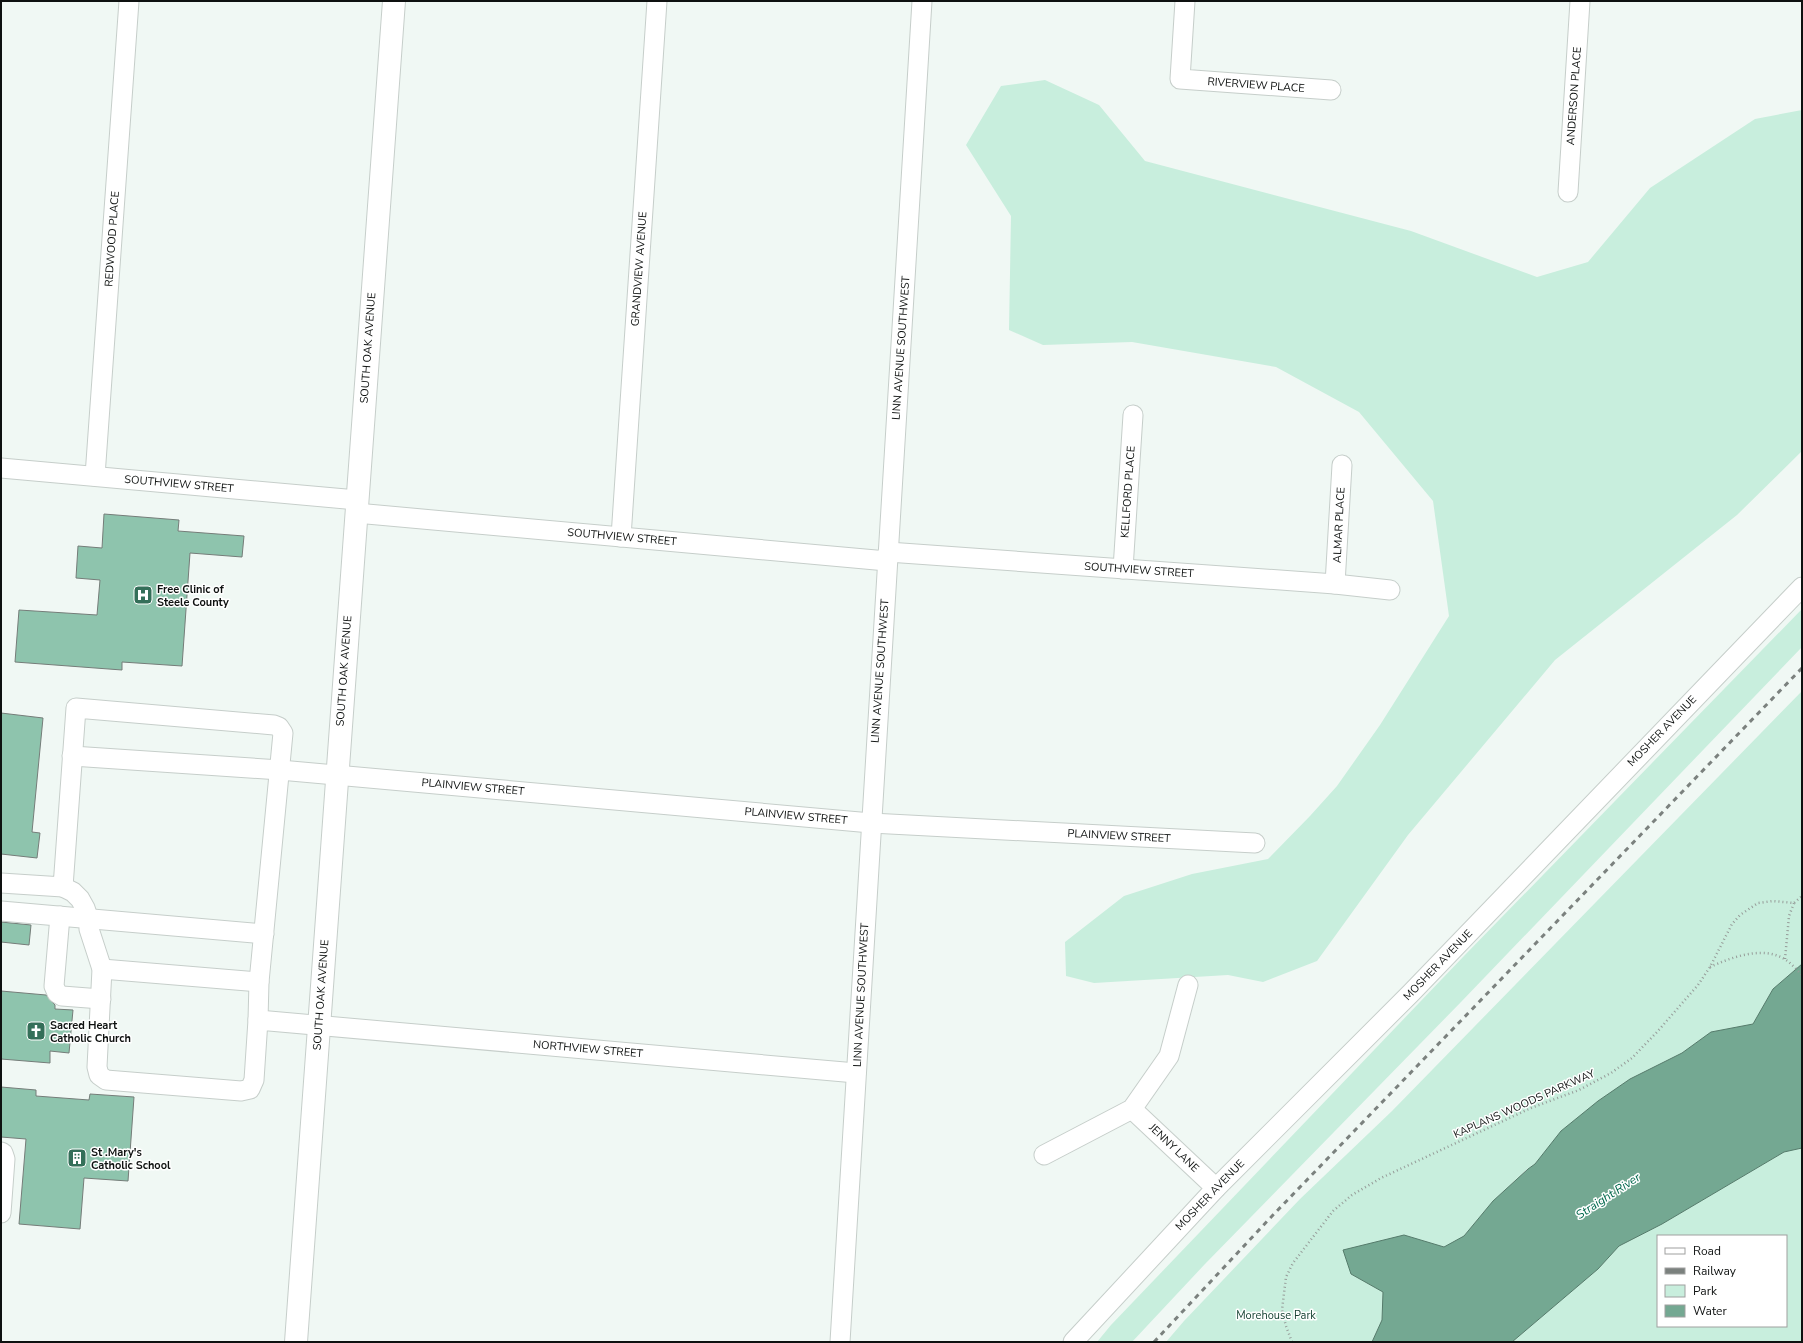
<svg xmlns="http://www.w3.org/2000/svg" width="1803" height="1343" font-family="'Nunito Sans',sans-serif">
<rect width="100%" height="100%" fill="#f0f8f4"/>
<!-- green -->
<g fill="#c8eedd" fill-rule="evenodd">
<path d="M1045,80L1099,105L1145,161L1411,231L1537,277L1588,262L1650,188L1755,119L1802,110V451L1737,515L1555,660L1408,835L1317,961L1263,982L1228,975L1094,983L1066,976L1065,942L1124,896L1192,874L1268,859L1310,816L1337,786L1380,725L1449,616L1433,501L1359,412L1276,367L1132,342L1043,345L1009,330L1011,216L966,145L1001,86Z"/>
<path d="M1802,609V647L1461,1002L1205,1264L1132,1342H1097L1111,1325L1463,957Z"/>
<path d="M1802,691V964L1773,989L1753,1024L1711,1032L1682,1053L1630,1079L1598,1101L1561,1131L1535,1164L1527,1169L1493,1201L1464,1236L1444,1248L1404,1235L1351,1274L1383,1292L1382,1320L1372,1342H1166L1184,1321L1300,1199L1392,1111Z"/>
<path d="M1802,1148V1342H1512L1598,1269L1619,1246L1662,1224L1784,1152ZM1658,1236H1786V1326H1658Z"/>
</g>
<!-- water -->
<path fill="#74a892" stroke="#557b6b" d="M1802,964V1148L1784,1152L1662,1224L1619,1246L1598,1269L1512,1342H1372L1382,1320L1383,1292L1351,1274L1343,1250L1404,1235L1444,1247L1464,1236L1493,1201L1528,1169L1535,1164L1561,1131L1598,1101L1630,1079L1682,1053L1711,1032L1753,1024L1773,989Z"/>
<!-- building -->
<g fill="#8ec4ad" stroke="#757d79">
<path d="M104,514L179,520L178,531L244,536L242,557L190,553L182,666L122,662V670L15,662L19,610L97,615L100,580L76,578L78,546L102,548Z"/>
<path d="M1,713L43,718L32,832L40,833L37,858L1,854Z"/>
<path d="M1,922L31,925L29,945L1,942Z"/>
<path d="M1,991L46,995L55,1005V1009L73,1010L69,1053L50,1051V1063L1,1059Z"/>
<path d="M1,1087L36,1090V1096L89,1100L90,1094L134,1097L128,1181L84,1178L80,1229L19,1224L26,1139L1,1137Z"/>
</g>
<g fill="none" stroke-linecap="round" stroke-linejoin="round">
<!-- minor casing -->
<g stroke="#c6ceca" stroke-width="21">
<g id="minor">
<path d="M1185,1L1180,79L1331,90"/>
<path d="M1568,192L1580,1"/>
<path d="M1,468L357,500"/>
<path d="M95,476L129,1"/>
<path d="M356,513L887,561"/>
<path d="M621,537L657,1"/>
<path d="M888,552L1335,584L1390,590"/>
<path d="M1123,569L1133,415"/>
<path d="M1335,584L1342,465"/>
<path d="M72,756L280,770L871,823L1255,843"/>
<path d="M1,883L63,887L76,708L274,725L279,727L283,733L259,982L258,1020"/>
<path d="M63,887L73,892L80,899L85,908L89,920V929L102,969L97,1067L99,1075L106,1080L241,1091L250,1089L254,1080L258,1020L856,1073"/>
<path d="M1,911L264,934"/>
<path d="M60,916L54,986L57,993L62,996L101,999"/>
<path d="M102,969L259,982"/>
<path d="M1132,1109L1216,1188"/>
<path d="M1,1152L3,1153L5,1159L1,1213"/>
<path d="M1044,1155L1132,1109L1169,1056L1188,985"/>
<path d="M840,1342L922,1"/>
<path d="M1073,1342L1216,1188L1411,993L1802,587"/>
</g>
</g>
<!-- major casing -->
<g stroke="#c6ceca" stroke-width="24">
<path id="major" d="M296,1342L394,1"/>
</g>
<!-- path -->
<g stroke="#969c99" stroke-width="2.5" stroke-dasharray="1 3" stroke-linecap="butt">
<path d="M1785,959L1789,916L1794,903"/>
<path d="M1710,967C1732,957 1764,945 1786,960C1792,964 1797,970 1802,975"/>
<path d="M1292,1342L1286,1326L1282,1310L1286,1277L1293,1263L1333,1211L1352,1195L1381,1178L1531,1108L1579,1090L1611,1073L1632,1058L1657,1032L1698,985L1710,967L1732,924L1740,915L1758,903L1773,901L1794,903L1802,896"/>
</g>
<!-- minor -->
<use href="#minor" stroke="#fff" stroke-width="19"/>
<!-- major -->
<use href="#major" stroke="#fff" stroke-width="22"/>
<!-- rail -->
<path stroke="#7b817e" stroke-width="3" stroke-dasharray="5 5" stroke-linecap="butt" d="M1154,1342L1273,1215L1802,668"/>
</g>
<!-- icons -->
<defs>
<g id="hospital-square" transform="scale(1)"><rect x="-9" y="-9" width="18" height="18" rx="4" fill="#346f59" stroke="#fff"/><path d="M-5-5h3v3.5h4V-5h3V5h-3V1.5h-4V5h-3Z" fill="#fff"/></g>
<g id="church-square" transform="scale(1)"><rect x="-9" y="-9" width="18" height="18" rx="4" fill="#346f59" stroke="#fff"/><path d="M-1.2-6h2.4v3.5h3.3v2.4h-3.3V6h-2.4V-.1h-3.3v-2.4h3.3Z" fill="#fff"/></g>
<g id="building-square" transform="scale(1)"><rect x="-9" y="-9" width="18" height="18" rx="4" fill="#346f59" stroke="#fff"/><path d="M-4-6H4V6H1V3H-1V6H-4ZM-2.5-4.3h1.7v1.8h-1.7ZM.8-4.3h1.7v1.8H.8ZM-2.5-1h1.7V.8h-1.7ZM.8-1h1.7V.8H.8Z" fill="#fff"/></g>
</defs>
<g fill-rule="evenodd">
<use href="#hospital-square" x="143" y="595"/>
<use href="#church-square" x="36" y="1031"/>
<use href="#building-square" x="77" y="1158"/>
</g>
<g text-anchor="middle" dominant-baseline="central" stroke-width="3" stroke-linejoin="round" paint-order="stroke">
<!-- street labels -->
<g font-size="11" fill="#0e1110" stroke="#fff">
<text transform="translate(1256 85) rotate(4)">RIVERVIEW PLACE</text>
<text transform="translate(1574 96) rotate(-86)">ANDERSON PLACE</text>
<text transform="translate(112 239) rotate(-86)">REDWOOD PLACE</text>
<text transform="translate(639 269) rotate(-86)">GRANDVIEW AVENUE</text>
<text transform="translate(368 348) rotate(-86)">SOUTH OAK AVENUE</text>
<text transform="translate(901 348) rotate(-86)">LINN AVENUE SOUTHWEST</text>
<text transform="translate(179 484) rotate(5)">SOUTHVIEW STREET</text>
<text transform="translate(1128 492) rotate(-86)">KELLFORD PLACE</text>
<text transform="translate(1339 525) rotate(-87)">ALMAR PLACE</text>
<text transform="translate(622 537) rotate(5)">SOUTHVIEW STREET</text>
<text transform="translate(1139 570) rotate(4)">SOUTHVIEW STREET</text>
<text transform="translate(344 671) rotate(-86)">SOUTH OAK AVENUE</text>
<text transform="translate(880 671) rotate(-86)">LINN AVENUE SOUTHWEST</text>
<text transform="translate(1662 731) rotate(-46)">MOSHER AVENUE</text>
<text transform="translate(473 787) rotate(5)">PLAINVIEW STREET</text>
<text transform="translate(796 816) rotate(5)">PLAINVIEW STREET</text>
<text transform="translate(1119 836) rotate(3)">PLAINVIEW STREET</text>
<text transform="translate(1438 965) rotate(-46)">MOSHER AVENUE</text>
<text transform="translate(321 995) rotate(-86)">SOUTH OAK AVENUE</text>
<text transform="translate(861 995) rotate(-87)">LINN AVENUE SOUTHWEST</text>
<text transform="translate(588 1049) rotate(5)">NORTHVIEW STREET</text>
<text transform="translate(1524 1104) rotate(-24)">KAPLANS WOODS PARKWAY</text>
<text transform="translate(1174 1148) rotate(44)">JENNY LANE</text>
<text transform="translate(1210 1195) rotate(-46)">MOSHER AVENUE</text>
</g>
<!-- poi labels -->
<g font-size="11" font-weight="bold" fill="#0e1110" stroke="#fff" text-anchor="start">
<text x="157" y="589">Free Clinic of<tspan x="157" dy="13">Steele County</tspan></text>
<text x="50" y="1025">Sacred Heart<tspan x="50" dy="13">Catholic Church</tspan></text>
<text x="91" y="1152">St .Mary's<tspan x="91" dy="13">Catholic School</tspan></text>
</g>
<!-- park labels -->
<g font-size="11" fill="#154232" stroke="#fff">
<text x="1276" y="1315">Morehouse Park</text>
</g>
<!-- water labels -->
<g font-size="12" font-style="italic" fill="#00684c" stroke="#fff">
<text transform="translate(1608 1196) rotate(-33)">Straight River</text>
</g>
</g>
<!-- border -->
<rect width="1803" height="1343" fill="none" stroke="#0e1110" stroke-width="4"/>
<!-- legend -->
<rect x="1657" y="1235" width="130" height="92" fill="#ffffff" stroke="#9fa09f"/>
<rect x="1665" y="1248" width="20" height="6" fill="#ffffff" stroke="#9fa09f"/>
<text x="1693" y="1255" font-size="12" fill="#0e1110">Road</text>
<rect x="1665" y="1268" width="20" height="6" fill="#7b817e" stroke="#9fa09f"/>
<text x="1693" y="1275" font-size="12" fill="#0e1110">Railway</text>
<rect x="1665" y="1285" width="20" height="12" fill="#c8eedd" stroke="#9fa09f"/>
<text x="1693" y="1295" font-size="12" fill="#0e1110">Park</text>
<rect x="1665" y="1305" width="20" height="12" fill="#74a892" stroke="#9fa09f"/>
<text x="1693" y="1315" font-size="12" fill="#0e1110">Water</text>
</svg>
